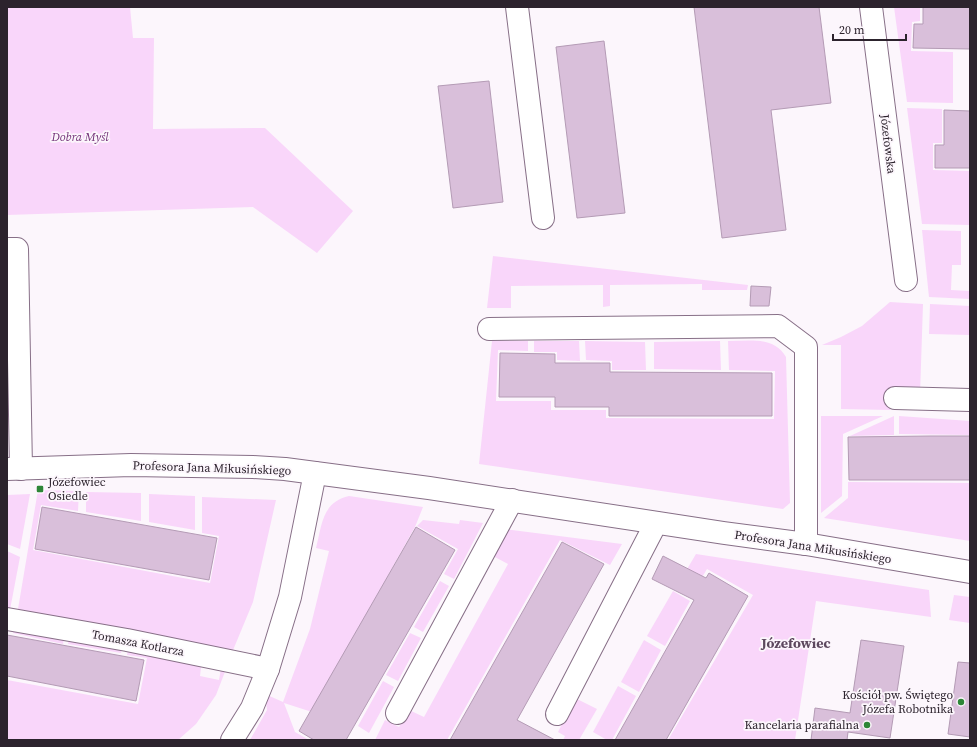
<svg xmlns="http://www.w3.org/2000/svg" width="977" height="747" font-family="'Source Serif 4',serif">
<rect width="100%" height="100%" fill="#fcf6fc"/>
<!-- green -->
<g fill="#f9d6fa">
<path d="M7,7H130L133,38H154L153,129L265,128L353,211L317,253L253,207L7,215Z"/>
<path d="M894,7H920V21L912,22L911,51L953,52V103L907,102Z"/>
<path d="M907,108L942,109V143H933V170L970,171V225L922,224Z"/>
<path d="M922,230L961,231V265H952L951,290L970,291V299L929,297Z"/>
<path d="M493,256L748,285L747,290H702V284L610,285V306L603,307V285L511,286V308H487Z"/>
<path d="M890,302L923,304L920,395H891L890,410L841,409V345H822L841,337L862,326Z"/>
<path d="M930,304L970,306V335L929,334Z"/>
<path d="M492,341H528V351L498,350L496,401H551V410H606V418L774,419L775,371L729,370L728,341C750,341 774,336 786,357L790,503L783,509L479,464Z"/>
<path d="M534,341H579L580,361L557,360V352H534Z"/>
<path d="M585,341L645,342L646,370H612V361L586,360Z"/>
<path d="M720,341L721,370L654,369V342Z"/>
<path d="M821,416H883L843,434L842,496L821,513Z"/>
<path d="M894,416V435L850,436Z"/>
<path d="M899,416L970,421V435L899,434Z"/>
<path d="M848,482L970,483V541L824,518L848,498Z"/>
<path d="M38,490L79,491L78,511L41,505L33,550L210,583L219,536L202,533V497L276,500L253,602L231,655L17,615Z"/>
<path d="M86,492L141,493V521L86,512Z"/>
<path d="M30,494L20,549L7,544V495Z"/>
<path d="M149,494L195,496V530L149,522Z"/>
<path d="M349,496L423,507L415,527L312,712L284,703L295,732L309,740H250L267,710L265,694L283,702L310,629L329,551L316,548C322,525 322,502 349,496Z"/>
<path d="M423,520L459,524L460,520L483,523L454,579L444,574L458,549L417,526Z"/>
<path d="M505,529L622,544L610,565L560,540L447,740H375L385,720L399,727L409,710L424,717L508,564L493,556Z"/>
<path d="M7,551L20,557L9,615H7Z"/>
<path d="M696,554L929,590L931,617L816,601L795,740H668L753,595L707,569L692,594L677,586Z"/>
<path d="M440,581L449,586L423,632L414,627Z"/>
<path d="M673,591L690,601L665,646L647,636Z"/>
<path d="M954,595L970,597V623L949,620Z"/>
<path d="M14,624L65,633L63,644L13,633Z"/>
<path d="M410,633L421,638L398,681L386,675Z"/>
<path d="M70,634L123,644L121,653L68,644Z"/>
<path d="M644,640L661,650L639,692L621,682Z"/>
<path d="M129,644L202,659L200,676L219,680L222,663L228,664L216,695L196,724L178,740H7V680L138,704L147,658L127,655Z"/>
<path d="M383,681L394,687L369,733L358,726Z"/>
<path d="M618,686L636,696L612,740H607L593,732Z"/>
<path d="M575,698L597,709L579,740H563L565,736L558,732Z"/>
</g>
<!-- building -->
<g fill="#d9bfda" stroke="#b49bb5">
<path d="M694,7H819L831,103L771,110L786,230L722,238Z"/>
<path d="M923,7H970V49L913,48L914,24H923Z"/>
<path d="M604,41L625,213L577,218L556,47Z"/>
<path d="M489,81L503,202L453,208L438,86Z"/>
<path d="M944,110L970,111V168H935V145H944Z"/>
<path d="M751,286L771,287L769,306H750Z"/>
<path d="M500,353L555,354V363H610V372L772,373V416H609V407H555V397H499Z"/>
<path d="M930,436H970V480H849L848,437Z"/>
<path d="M42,507L217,538L209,580L35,549Z"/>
<path d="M416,527L455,550L346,740H314L299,731Z"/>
<path d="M562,542L604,564L517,720L555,740H450Z"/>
<path d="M663,556L706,578L709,573L748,596L666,740H615L694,600L652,579Z"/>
<path d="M7,635L144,660L136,701L7,676Z"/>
<path d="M861,640L904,646L890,738L848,732L847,740H811L815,708L850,713Z"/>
<path d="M958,662L970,663V737L948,734Z"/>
</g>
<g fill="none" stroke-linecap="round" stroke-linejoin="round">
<!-- minor casing -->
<g stroke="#876f87" stroke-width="24">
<g id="minor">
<path d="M517,7L543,218"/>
<path d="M871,7L906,280"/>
<path d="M7,249H17L21,469"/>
<path d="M489,329L778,326L806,347V544"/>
<path d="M895,398L970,400"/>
<path d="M7,469L131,465L253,467L285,469L429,488L724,533L806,544L970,572"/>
<path d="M7,619L127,640L268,669"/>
<path d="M397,713L512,500"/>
<path d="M557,714L656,523"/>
<path d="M232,740L252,708L268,669L290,597L315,473"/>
</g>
</g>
<!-- minor -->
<use href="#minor" stroke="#fff" stroke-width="22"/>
</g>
<!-- markers -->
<g fill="#2d8637" stroke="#fcf6fc" stroke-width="1.5">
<rect x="36" y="485" width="8" height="8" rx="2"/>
<circle cx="961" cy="702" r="4"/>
<circle cx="867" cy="725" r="4"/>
</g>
<g text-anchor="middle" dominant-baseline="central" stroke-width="3.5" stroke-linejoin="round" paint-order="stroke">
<!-- park labels -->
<g font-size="12" font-style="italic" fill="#743379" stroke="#fcf6fc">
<text x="80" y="137">Dobra Myśl</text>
</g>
<!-- street labels -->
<g font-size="12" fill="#2c232d" stroke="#fcf6fc">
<text transform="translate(888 144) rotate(83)">Józefowska</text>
<text transform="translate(212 468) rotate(2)">Profesora Jana Mikusińskiego</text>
<text transform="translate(813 547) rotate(9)">Profesora Jana Mikusińskiego</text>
<text transform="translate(138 643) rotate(11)">Tomasza Kotlarza</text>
</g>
<!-- poi labels -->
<g font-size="12" fill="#2c232d" stroke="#fcf6fc" text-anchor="end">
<text x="48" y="482" text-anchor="start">Józefowiec<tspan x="48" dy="14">Osiedle</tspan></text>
<text x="953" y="695">Kościół pw. Świętego<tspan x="953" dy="14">Józefa Robotnika</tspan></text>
<text x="859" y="725">Kancelaria parafialna</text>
</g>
<!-- quarter labels -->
<g font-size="14" font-weight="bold" fill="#5d485e" stroke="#fcf6fc">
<text x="796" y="643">Józefowiec</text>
</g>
</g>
<!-- border -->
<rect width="977" height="747" fill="none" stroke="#2c232d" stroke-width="16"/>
<!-- scale -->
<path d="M833 34v6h73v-6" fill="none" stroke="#2c232d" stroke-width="2"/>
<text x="839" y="34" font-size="12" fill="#2c232d" stroke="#fcf6fc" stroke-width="3" paint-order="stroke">20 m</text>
</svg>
